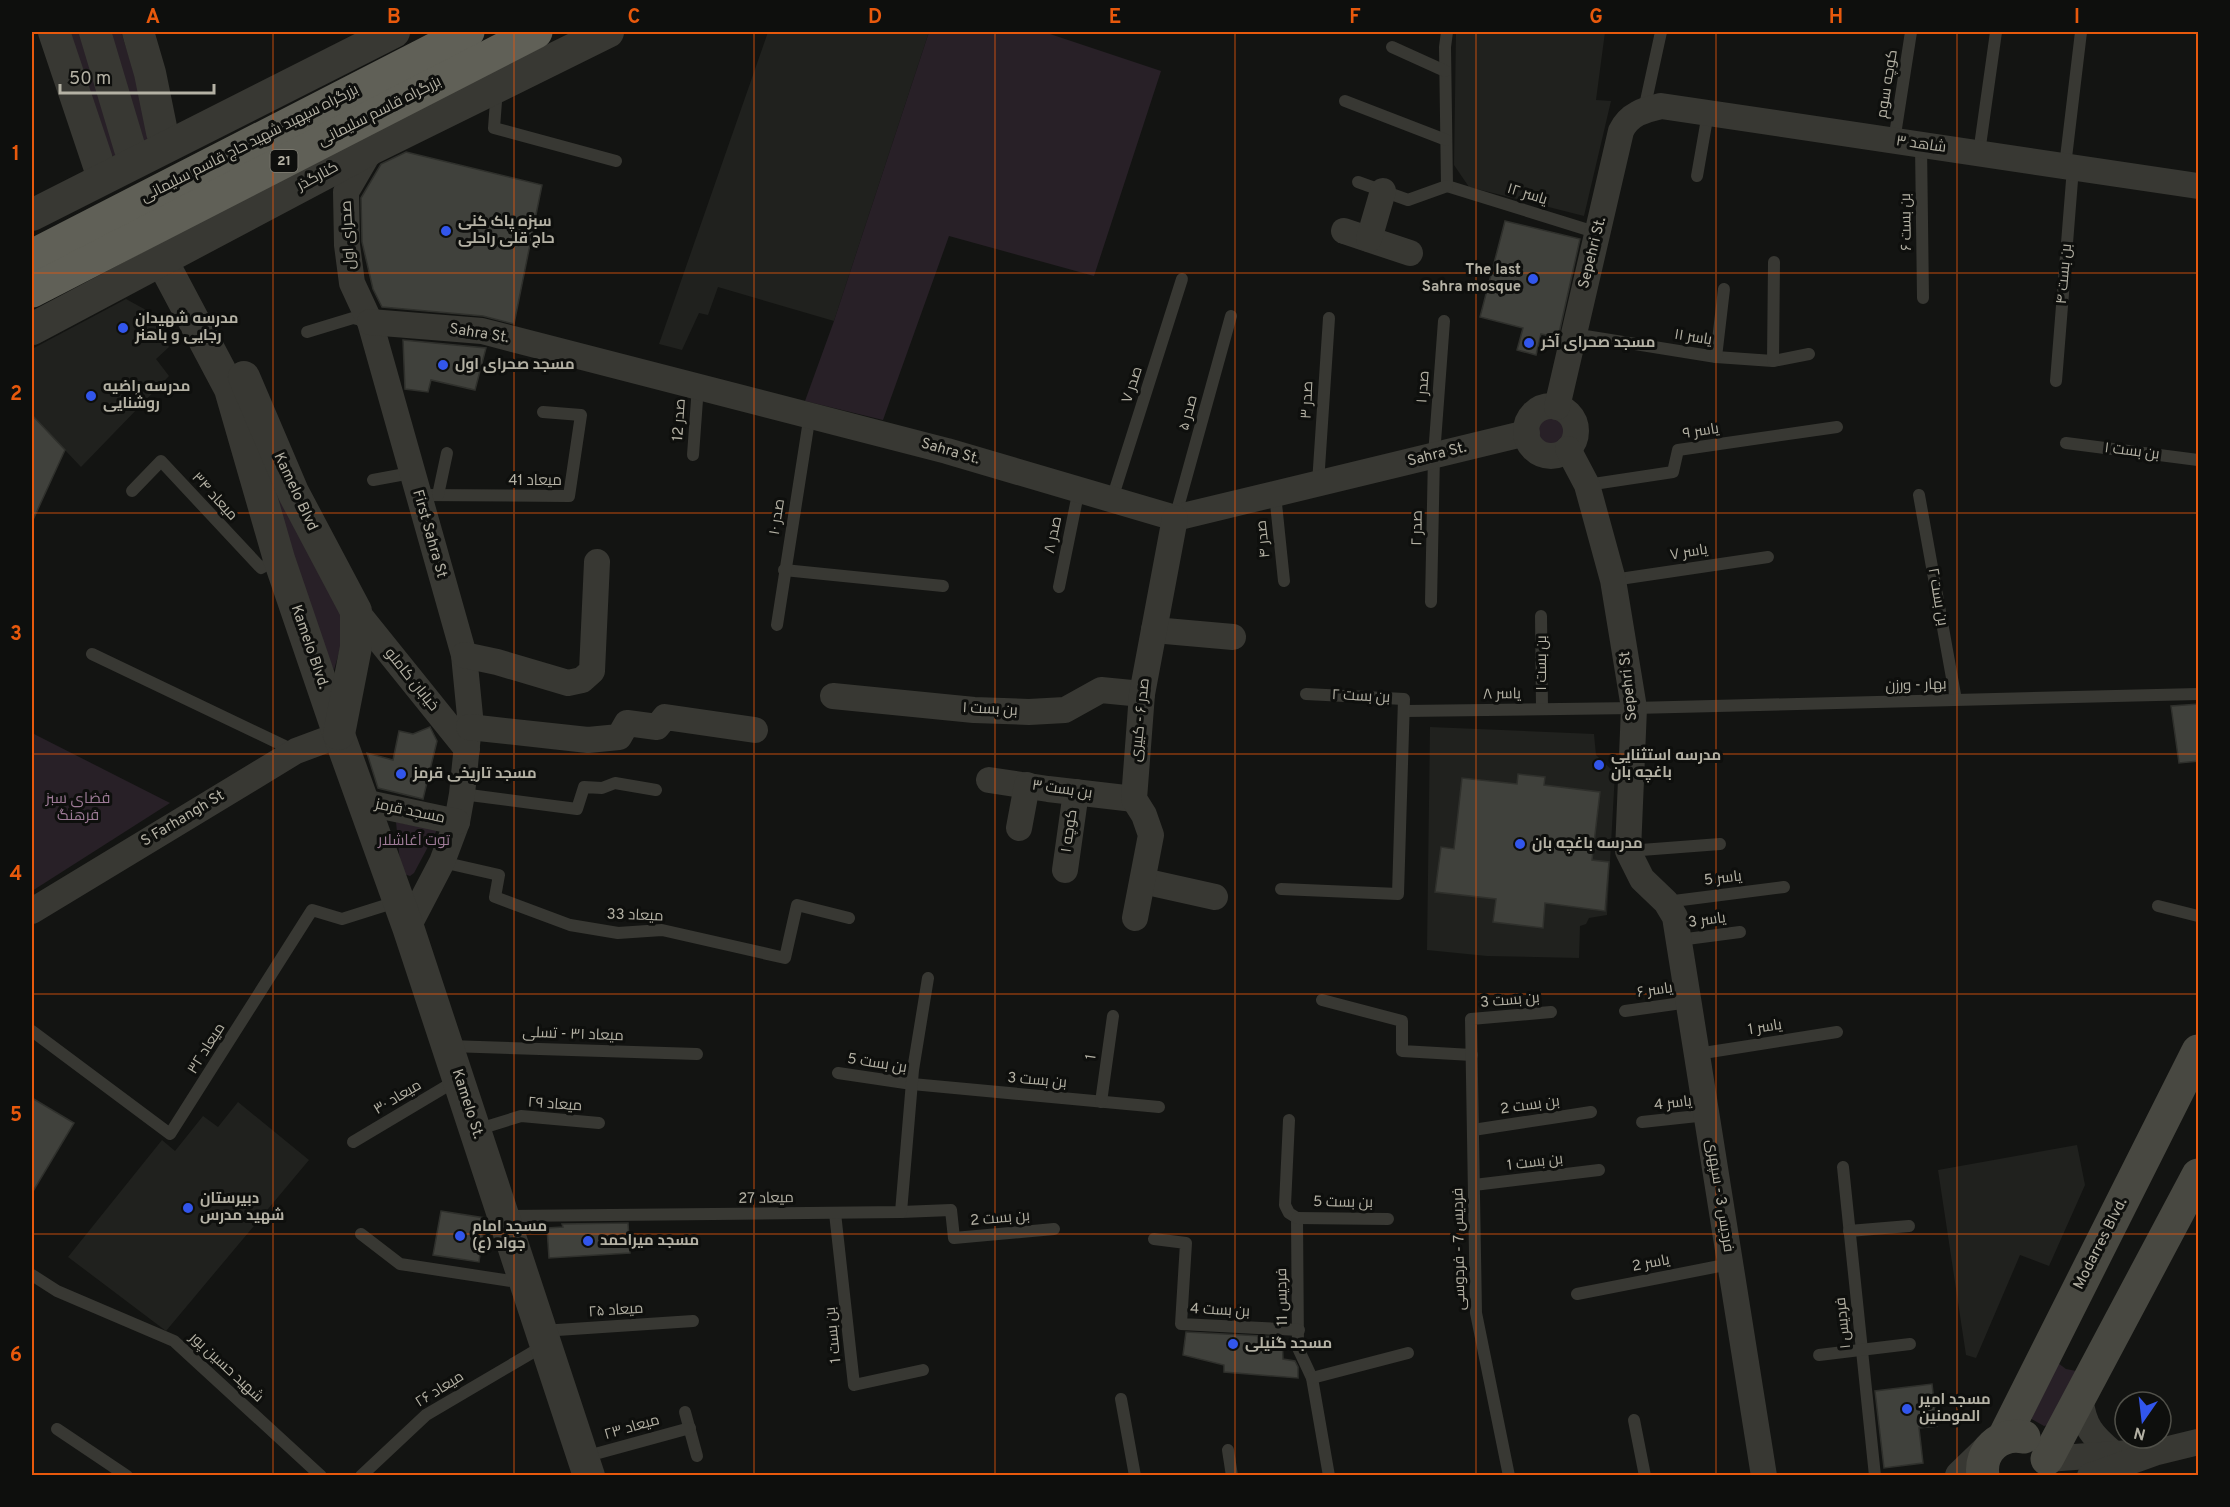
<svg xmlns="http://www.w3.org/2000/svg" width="2230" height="1507" font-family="Overpass,Cairo,sans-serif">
<rect width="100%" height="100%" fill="#131412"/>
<!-- built -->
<g fill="#20211e">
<path d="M768,32H929L834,321L718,287L708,315L699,313L682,350L659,344Z"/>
<path d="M1456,32H1605L1596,100L1611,101L1584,216L1469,187L1454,165Z"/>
<path d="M126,299L146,310L169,347L156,359L169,376L81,467L32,415V349Z"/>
<path d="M1430,727L1594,734L1596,755L1615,773L1607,915L1589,918L1586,924L1580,926L1579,958L1487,956L1427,950Z"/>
<path d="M238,1102L309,1160L166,1331L68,1257L162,1140L175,1151L203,1116L218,1127Z"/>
<path d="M2077,1145L2085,1185L2049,1266L2020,1255L1976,1358L1966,1355L1938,1170Z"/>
</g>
<!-- green -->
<g fill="#282027">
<path d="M60,32H89L127,153L114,157L101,145Z"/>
<path d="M101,32H121L156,138L136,147Z"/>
<path d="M929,32H1044L1161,71L1094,276L949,236L883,420L805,401L834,321Z"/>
<circle cx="1552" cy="430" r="17"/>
<path d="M272,479L348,621L334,670L315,632L288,549Z"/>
<path d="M32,733L170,803L32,891Z"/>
<path d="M396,822L437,830L414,873L410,876L401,873Z"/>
<path d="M2054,1360L2066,1369L2076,1371L2049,1425L2044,1426L2028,1417Z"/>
</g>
<!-- building -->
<g fill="#40413c" stroke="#2f302c" stroke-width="1.5">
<path d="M406,152L542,185L514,324L483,316L382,307L373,289L362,242L361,198L381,164Z"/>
<path d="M1505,221L1580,239L1558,338L1541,334L1536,355L1517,350L1523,328L1480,317Z"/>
<path d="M403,340L486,348L475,390L431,380L428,392L405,389Z"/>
<path d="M32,415L65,450L32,522Z"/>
<path d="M2199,704V761L2179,763L2171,706Z"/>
<path d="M430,727L437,741L423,799L378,788L367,753L393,760L399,731L413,734Z"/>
<path d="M1518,774L1545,777L1544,785L1600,792L1592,860L1609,862L1605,911L1545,903L1543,928L1493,922L1496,899L1435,892L1441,847L1454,849L1462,778L1517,784Z"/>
<path d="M32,1098L74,1123L32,1193Z"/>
<path d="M441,1211L485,1218L479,1262L433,1255Z"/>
<path d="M628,1223L630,1253L549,1258L547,1228L563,1227L562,1224Z"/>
<path d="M1186,1332L1282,1337L1283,1359L1295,1361L1298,1367V1378L1224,1372V1365L1183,1355Z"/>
<path d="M1932,1384L1937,1426L1919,1428L1923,1463L1884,1468L1875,1391Z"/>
</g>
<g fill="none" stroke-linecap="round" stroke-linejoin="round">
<!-- service -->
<g stroke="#383833" stroke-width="12">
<path d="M1447,32L1445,47L1447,186L1598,233"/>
<path d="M1392,47L1445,71"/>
<path d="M497,88L494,128L616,161"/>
<path d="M1345,101L1446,140"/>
<path d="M1644,110L1661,32"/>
<path d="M1894,141L1911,32"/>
<path d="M1921,145L1923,298"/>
<path d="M1979,153L1996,32"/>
<path d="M2065,166L2081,32"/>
<path d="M1697,176L1708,113"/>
<path d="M1358,182L1408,200L1447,186"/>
<path d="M307,332L353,318L369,322"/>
<path d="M1573,334L1716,357L1773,361L1809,354"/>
<path d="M1716,357L1724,289"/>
<path d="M1773,361L1774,262"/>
<path d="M2056,381L2073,168"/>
<path d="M2066,443L2198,460"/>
<path d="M693,455L698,386"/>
<path d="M373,480L411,473"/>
<path d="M1318,483L1329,318"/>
<path d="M1587,485L1673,472L1678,450L1837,427"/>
<path d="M132,491L161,461L261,568L278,559"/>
<path d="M1275,494L1284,581"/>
<path d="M417,495L569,496L581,415L543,412"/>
<path d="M438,495L447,453"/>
<path d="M1919,495L1956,700"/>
<path d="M1112,499L1182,279"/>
<path d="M1175,518L1231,316"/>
<path d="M784,570L943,586"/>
<path d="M1613,580L1768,557"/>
<path d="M1059,587L1079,489"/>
<path d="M1431,602L1434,455L1444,321"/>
<path d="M1541,616L1542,709"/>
<path d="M777,625L810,414"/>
<path d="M92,654L295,751"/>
<path d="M1405,711L1634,708L2198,694"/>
<path d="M462,794L577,809L584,787L602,788L615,783L656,790"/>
<path d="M1628,851L1720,844"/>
<path d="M442,862L499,875L495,897L570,925L618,933L662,930L785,958L797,905L849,918"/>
<path d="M1281,889L1398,894L1404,699L1306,694"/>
<path d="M1666,902L1784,887"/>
<path d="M2158,906L2198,916"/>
<path d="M1679,940L1740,932"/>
<path d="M1322,1000L1402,1021V1051L1472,1055"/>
<path d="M1625,1011L1689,1002"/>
<path d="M32,1031L170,1134L312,910L342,919L399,901"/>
<path d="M449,1046L697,1054"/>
<path d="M1697,1054L1837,1032"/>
<path d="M838,1073L912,1084L1159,1107"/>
<path d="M1101,1102L1113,1016"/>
<path d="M1289,1120L1285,1205L1289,1213L1297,1218L1298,1348L1312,1378L1329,1476"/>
<path d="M1642,1122L1707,1115"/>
<path d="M476,1130L521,1116L599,1123"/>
<path d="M1473,1130L1591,1112"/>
<path d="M353,1142L457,1080"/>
<path d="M1843,1167L1875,1476"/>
<path d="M1474,1185L1599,1170"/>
<path d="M901,1212L951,1210L954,1238L1054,1229"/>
<path d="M835,1213L854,1385L923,1370"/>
<path d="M505,1216L901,1212L913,1070L928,978"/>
<path d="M1297,1218L1388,1219"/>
<path d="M1849,1231L1909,1226"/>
<path d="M361,1234L400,1264L524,1283"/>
<path d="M1154,1239L1186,1243L1181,1324L1299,1330"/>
<path d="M32,1275L57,1291L174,1341L321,1476"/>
<path d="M1577,1294L1730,1264"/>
<path d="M542,1331L693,1321"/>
<path d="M1819,1355L1910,1344"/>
<path d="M1312,1378L1408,1353"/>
<path d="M1121,1399L1135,1476"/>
<path d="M685,1412L697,1456"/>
<path d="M1634,1420L1645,1476"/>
<path d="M57,1429L127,1476"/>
<path d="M1228,1450L1232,1476"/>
<path d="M584,1457L690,1428"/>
<path d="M361,1476L426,1415L545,1345"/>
<path d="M1509,1476L1476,1313L1471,1019L1551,1012"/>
</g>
<!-- minor -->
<g stroke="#383833" stroke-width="26">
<path d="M371,149L346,192L347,245L352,283L370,322L464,655L470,716L462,794L457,822L442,862L408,927"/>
<path d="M1344,231L1410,253"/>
<path d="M1369,239L1383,191"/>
<path d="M370,322L482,331L947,451L1175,518L1527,433"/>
<circle cx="1551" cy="431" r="25"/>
<path d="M1557,407L1621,131C1629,114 1644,110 1661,106L2198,186"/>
<path d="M1568,449L1587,485L1613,580L1634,708L1628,851L1642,879L1666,902L1675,917L1764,1476"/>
<path d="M356,611L467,749"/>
<path d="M1154,630L1233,637"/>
<path d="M464,655L497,662L568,683L582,680L592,671L597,562"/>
<path d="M833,696L974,710L1029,712L1065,710L1101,690L1142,694"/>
<path d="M469,727L588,740L619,737L627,723L657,727L665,717L755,730"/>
<path d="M989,780L1048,789L1134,799"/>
<path d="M363,802L457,822"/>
<path d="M1019,828L1027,785"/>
<path d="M1065,870L1076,792"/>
<path d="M1143,881L1215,897"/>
<path d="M32,911L296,751L339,735"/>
<path d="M1135,918L1151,835L1144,815L1134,799L1142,694L1175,518"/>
<path d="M2080,1398C2084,1426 2091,1435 2113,1453"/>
<path d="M2047,1459L2130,1453"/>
<path d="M2090,1476L2157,1452L2198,1442"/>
</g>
<!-- tertiary -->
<g stroke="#383833" stroke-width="32">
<path d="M54,32L103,178"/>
<path d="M95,32L130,149"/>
<path d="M138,32L150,73L162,132"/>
<path d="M32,215L394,32"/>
<path d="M168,272L230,389L279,559L339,735L408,927L589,1476"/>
<path d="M32,329L371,149L608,32"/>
<path d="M244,377L293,492L356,611V647L339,734"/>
<path d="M1961,1476L1988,1450"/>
</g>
<!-- secondary -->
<g stroke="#484841" stroke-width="33">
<path d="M2004,1437L2198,1051"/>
<path d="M2047,1459L2198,1175"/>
<path d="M1983,1476C1979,1451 2000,1432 2024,1437"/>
</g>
<!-- trunk -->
<g stroke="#606057" stroke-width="33">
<path d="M32,256L468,32"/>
<path d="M32,291L536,32"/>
</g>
</g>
<!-- grid -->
<path fill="none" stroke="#e8590c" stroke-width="1.5" stroke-opacity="0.55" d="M273,32V1476M514,32V1476M754,32V1476M995,32V1476M1235,32V1476M1476,32V1476M1716,32V1476M1957,32V1476M32,273H2198M32,513H2198M32,754H2198M32,994H2198M32,1234H2198"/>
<!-- markers -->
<g fill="#3256ec" stroke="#0e0f0d" stroke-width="2">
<circle cx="446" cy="231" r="6"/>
<circle cx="1533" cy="279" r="6"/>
<circle cx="123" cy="328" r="6"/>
<circle cx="1529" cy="343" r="6"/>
<circle cx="443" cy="365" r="6"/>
<circle cx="91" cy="396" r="6"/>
<circle cx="1599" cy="765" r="6"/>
<circle cx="401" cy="774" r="6"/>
<circle cx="1520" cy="844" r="6"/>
<circle cx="188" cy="1208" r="6"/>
<circle cx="460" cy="1236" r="6"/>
<circle cx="588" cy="1241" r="6"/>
<circle cx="1233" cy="1344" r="6"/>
<circle cx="1907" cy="1409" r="6"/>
</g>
<g text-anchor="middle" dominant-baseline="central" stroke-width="6" stroke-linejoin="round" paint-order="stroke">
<!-- shield labels -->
<rect fill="#0e0f0d" stroke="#828077" stroke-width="1.5" x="270.5" y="150" width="27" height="22" rx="4.5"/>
<g font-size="14" font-weight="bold" fill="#b4b1a4">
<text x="284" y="161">21</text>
</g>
<!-- street labels -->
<g font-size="15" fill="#b4b1a4" stroke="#0e0f0d">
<text transform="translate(1888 84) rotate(-81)">کوچه سوم</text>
<text transform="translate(380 112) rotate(-27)">بزرگراه قاسم سلیمانی</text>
<text transform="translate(250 144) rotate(-27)">بزرگراه سپهبد شهید حاج قاسم سلیمانی</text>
<text transform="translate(1921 145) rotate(8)">شاهد ۳</text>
<text transform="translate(318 177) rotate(-28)">کنارگذر</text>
<text transform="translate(1527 195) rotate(17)">یاسر ۱۲</text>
<text transform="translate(1907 222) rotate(-91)">بن بست ۶</text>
<text transform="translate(349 235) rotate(-93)">صحرای اول</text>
<text transform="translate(1593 253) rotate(-76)">Sepehri St.</text>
<text transform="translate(2065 274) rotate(-85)">بن بست ۴</text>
<text transform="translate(479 334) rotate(9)">Sahra St.</text>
<text transform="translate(1693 338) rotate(9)">یاسر ۱۱</text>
<text transform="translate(1133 385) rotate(-72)">صدر ۷</text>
<text transform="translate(1424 387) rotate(-86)">صدر ۱</text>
<text transform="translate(1308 400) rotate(-87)">صدر ۳</text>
<text transform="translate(1189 413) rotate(-75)">صدر ۵</text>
<text transform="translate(680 420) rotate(-86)">صدر 12</text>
<text transform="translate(1701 432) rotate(-9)">یاسر ۹</text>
<text transform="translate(950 452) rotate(16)">Sahra St.</text>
<text transform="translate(2132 452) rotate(7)">بن بست ۱</text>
<text transform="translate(1437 455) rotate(-14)">Sahra St.</text>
<text x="535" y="481">میعاد 41</text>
<text transform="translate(295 492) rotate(65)">Kamelo Blvd</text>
<text transform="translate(214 497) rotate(47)">میعاد ۳۴</text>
<text transform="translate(778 517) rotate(-81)">صدر ۱۰</text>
<text transform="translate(1418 528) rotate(-89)">صدر ۲</text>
<text transform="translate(429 534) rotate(74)">First Sahra St</text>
<text transform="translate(1054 535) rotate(-78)">صدر ۸</text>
<text transform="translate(1264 539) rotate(-96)">صدر ۴</text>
<text transform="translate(1689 553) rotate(-9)">یاسر ۷</text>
<text transform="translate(1937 597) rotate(80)">بن بست ۲</text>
<text transform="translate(309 647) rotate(71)">Kamelo Blvd.</text>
<text transform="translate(1542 663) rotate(-90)">بن بست ۱</text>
<text transform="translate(411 680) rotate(51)">خیابان کاملو</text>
<text transform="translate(1629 686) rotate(-96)">Sepehri St</text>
<text transform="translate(1916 686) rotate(-2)">بهار - ورزن</text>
<text transform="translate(1502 695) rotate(-1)">یاسر ۸</text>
<text transform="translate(1361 697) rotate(3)">بن بست ۲</text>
<text transform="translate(990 710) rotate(3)">بن بست ۱</text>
<text transform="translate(1141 720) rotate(-84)">صدر ۶ - کبیری</text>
<text transform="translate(1062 790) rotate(8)">بن بست ۳</text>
<text transform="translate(410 812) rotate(12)">مسجد قرمز</text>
<text transform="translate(183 819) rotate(-31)">S Farhangh St</text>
<text transform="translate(1070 831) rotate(-82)">کوچه ۱</text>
<text transform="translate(1723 879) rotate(-7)">یاسر 5</text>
<text transform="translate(635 916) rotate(2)">میعاد 33</text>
<text transform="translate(1707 921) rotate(-8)">یاسر 3</text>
<text transform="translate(1655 991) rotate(-8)">یاسر ۶</text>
<text transform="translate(1510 1001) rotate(-5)">بن بست 3</text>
<text transform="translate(1765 1028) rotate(-9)">یاسر 1</text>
<text transform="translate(573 1035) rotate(2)">میعاد ۳۱ - تسلی</text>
<text transform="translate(207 1049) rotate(-58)">میعاد ۳۲</text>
<text transform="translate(1092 1057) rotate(-82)">1</text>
<text transform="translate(877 1064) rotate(9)">بن بست 5</text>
<text transform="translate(1037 1081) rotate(5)">بن بست 3</text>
<text transform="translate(398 1098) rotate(-31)">میعاد ۳۰</text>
<text transform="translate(467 1104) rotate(72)">Kamelo St.</text>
<text transform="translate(1673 1104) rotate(-7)">یاسر 4</text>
<text transform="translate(555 1105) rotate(4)">میعاد ۲۹</text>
<text transform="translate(1530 1106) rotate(-8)">بن بست 2</text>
<text transform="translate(1535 1163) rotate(-7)">بن بست 1</text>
<text transform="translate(1719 1196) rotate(81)">فردیس 3 - سپهری</text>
<text transform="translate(766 1199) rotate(-1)">میعاد 27</text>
<text transform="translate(1343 1203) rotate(1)">بن بست 5</text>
<text transform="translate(1000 1219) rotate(-5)">بن بست 2</text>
<text transform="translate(2101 1244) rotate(-63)">Modarres Blvd.</text>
<text transform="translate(1460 1249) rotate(-91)">فردیس 7 - فردوسی</text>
<text transform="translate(1651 1264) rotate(-11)">یاسر 2</text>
<text transform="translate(1283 1297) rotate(-91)">فردیس 11</text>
<text transform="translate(616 1311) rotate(-4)">میعاد ۲۵</text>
<text transform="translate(1220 1311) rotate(3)">بن بست 4</text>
<text transform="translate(1844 1323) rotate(-96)">فردیس ۱</text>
<text transform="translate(834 1335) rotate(-96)">بن بست 1</text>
<text transform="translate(226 1368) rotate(43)">شهید حسین پور</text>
<text transform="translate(440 1390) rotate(-32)">میعاد ۲۶</text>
<text transform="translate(632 1428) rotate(-16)">میعاد ۲۳</text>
</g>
<!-- poi labels -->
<g font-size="15" font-weight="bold" fill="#b4b1a4" stroke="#0e0f0d" text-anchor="start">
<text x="458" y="222">سبزه پاک کنی<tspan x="458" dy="17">حاج قلی راحلی</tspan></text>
<text x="1521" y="270" text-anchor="end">The last<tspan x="1521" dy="17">Sahra mosque</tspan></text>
<text x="135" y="319">مدرسه شهیدان<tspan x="135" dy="17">رجایی و باهنر</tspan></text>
<text x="1541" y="343">مسجد صحرای آخر</text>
<text x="455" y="365">مسجد صحرای اول</text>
<text x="103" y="387">مدرسه راضیه<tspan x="103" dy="17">روشنایی</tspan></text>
<text x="1611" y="756">مدرسه استثنایی<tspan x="1611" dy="17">باغچه بان</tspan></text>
<text x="413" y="774">مسجد تاریخی قرمز</text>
<text x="1532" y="844">مدرسه باغچه بان</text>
<text x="200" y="1199">دبیرستان<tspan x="200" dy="17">شهید مدرس</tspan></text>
<text x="472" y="1227">مسجد امام<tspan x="472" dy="17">جواد (ع)</tspan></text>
<text x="600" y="1241">مسجد میراحمد</text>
<text x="1245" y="1344">مسجد گنیلی</text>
<text x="1919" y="1400">مسجد امیر<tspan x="1919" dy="17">المومنین</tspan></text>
</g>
<!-- park labels -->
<g font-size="15" fill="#9e7b97" stroke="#0e0f0d">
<text x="78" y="799">فضای سبز<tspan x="78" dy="17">فرهنگ</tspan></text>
<text x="414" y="841">توت آغاشلار</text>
</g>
</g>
<!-- border -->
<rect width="2230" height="1507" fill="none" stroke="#0e0f0d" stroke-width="66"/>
<!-- north arrow -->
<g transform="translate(2143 1420) rotate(194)"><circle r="28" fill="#0e0f0d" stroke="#505049" stroke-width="1.5"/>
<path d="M0-4.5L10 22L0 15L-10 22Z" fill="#3256ec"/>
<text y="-9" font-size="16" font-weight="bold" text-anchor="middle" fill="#b4b1a4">N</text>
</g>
<!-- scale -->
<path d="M60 84v9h154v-9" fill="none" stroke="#b4b1a4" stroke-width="3"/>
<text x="69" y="84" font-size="18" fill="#b4b1a4" stroke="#0e0f0d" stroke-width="4.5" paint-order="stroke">50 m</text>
<rect x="33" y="33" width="2164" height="1441" fill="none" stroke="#e8590c" stroke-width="2"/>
<g font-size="20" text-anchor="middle" font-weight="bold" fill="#e8590c">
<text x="153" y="23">A</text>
<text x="394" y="23">B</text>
<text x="634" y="23">C</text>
<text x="875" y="23">D</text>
<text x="1115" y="23">E</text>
<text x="1355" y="23">F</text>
<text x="1596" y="23">G</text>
<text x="1836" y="23">H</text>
<text x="2077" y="23">I</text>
<text x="16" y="160">1</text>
<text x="16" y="400">2</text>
<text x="16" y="640">3</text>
<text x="16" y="880">4</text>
<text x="16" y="1121">5</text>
<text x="16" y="1361">6</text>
</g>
</svg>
